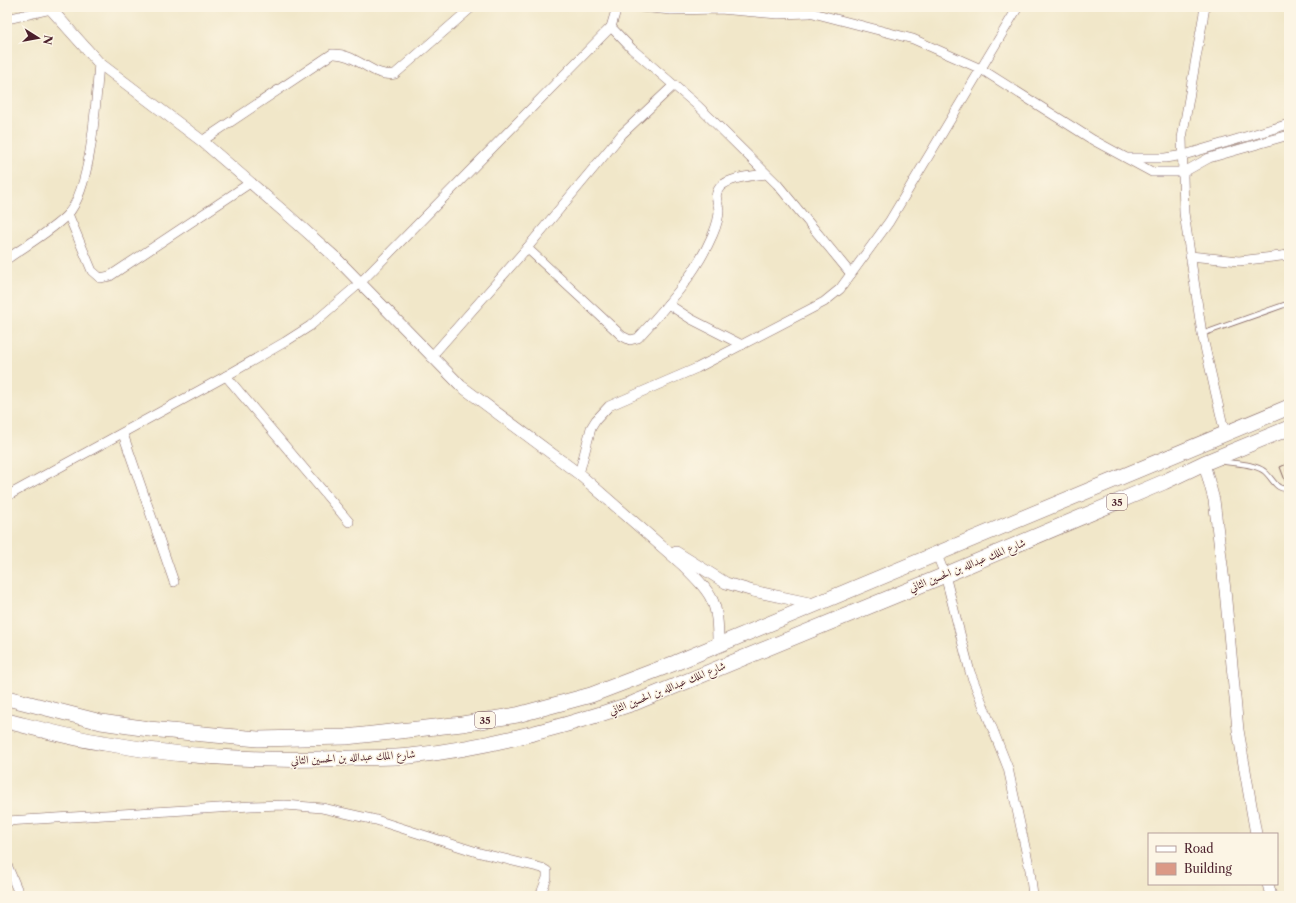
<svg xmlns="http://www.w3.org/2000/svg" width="1296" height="903" font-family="'Libre Caslon Text',Amiri,serif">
<defs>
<pattern id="building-hatch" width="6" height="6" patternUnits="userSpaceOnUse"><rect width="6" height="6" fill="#db9986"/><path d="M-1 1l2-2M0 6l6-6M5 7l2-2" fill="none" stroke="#b47c6e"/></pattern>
</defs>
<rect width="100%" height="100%" fill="#fcf5e5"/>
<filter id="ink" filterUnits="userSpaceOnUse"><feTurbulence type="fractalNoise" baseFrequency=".025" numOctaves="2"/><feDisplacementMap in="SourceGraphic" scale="8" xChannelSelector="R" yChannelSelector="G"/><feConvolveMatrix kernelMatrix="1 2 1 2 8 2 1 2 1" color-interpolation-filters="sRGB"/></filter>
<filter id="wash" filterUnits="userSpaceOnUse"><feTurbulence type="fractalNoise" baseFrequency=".012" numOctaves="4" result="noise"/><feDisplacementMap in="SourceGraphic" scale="16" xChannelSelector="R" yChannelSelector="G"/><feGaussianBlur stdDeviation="0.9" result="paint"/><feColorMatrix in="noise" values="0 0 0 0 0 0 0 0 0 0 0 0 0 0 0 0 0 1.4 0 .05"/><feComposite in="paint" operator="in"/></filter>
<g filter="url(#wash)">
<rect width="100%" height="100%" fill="#f1e7c9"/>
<g id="blocks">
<!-- building -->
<path fill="url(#building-hatch)" d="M1289,463V482L1286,483L1280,467Z"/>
</g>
</g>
<g filter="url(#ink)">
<use href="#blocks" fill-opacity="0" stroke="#846562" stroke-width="1"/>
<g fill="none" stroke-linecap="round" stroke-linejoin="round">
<!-- service casing -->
<g stroke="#846562" stroke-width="6">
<g id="service">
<path d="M1202,334L1284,305"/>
<path d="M1220,461C1233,464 1253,463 1264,471C1273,478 1276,492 1289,488"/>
</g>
</g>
<!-- minor casing -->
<g stroke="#846562" stroke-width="10">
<g id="minor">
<path d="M617,7L611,27L632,49L698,106L777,184L851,274"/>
<path d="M640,7L671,10L720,9L778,14L810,13"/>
<path d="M799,7L813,13L913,39L981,69L1093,140L1152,172H1184L1209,158L1289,135"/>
<path d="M1205,7L1182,138L1184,213L1202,334L1225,434"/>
<path d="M7,19L51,9"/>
<path d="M202,141L332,54C356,52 373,79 395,74L472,7"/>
<path d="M1129,158H1165L1184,155L1289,124"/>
<path d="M68,214L92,271L100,278L110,276L116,272L250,183"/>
<path d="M527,248L622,336L630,340L638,338C667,306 696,274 713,234C716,227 719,218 719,210C718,201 713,196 720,187C729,177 753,176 766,174"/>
<path d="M1190,256L1239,261L1289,255"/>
<path d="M7,259C25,246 53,230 68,214C92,187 96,100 99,63"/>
<path d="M668,304L691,319L742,345"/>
<path d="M431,357L527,248L622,134L674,85"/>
<path d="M226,376L349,522"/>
<path d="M123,434L174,582"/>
<path d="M579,474L591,428L596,420L609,406L697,368L824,302L840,289L889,222L1018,7"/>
<path d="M7,496L226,376L285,342L310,326L360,283L611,27"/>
<path d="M937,555L945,575L970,672L1008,768L1030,870L1033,896"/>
<path d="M7,821L251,806L285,805L322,808L376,820L480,853L542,868L547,871V878L540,896"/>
<path d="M7,865L20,896"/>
</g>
</g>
<!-- tertiary casing -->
<g stroke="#846562" stroke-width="12">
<g id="tertiary">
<path d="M49,7L99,63L202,141L289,216L335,257L461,386L579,474L683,565C714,596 718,601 718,645"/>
<path d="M1204,463L1214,500L1225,590L1238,730L1256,834"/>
<path d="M676,552L726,583L753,591L814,604"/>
<path d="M1268,884L1271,896"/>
</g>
</g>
<!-- trunk casing -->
<g stroke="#846562" stroke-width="16">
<g id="trunk">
<path d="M7,698L101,722L149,729L258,739L346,737L462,724L517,715L591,695L675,663L1289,407"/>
<path d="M7,721C39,729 71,738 104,743C186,758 269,762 353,758C372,757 391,758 410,756C485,748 564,727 634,703L945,575L1164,482L1204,463L1289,428"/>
</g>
</g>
<!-- service -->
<use href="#service" stroke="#fff" stroke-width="4.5"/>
<!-- minor -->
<use href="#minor" stroke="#fff" stroke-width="9"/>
<!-- tertiary -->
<use href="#tertiary" stroke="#fff" stroke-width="11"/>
<!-- trunk -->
<use href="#trunk" stroke="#fff" stroke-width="15"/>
</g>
</g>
<g text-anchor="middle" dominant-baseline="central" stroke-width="3" stroke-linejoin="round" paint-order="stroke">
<!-- shield labels -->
<g fill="#fcf5e5" stroke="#7f5f63" stroke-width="1">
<rect x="1107" y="494" width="20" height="16" rx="3"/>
<rect x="475" y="712" width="20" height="16" rx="3"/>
</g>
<g font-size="10" font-weight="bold" fill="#4a1f2b">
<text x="1117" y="502">35</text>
<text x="485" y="720">35</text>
</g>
<!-- street labels -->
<g font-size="11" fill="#4a1f2b" stroke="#fcf5e5">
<text transform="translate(967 565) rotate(-22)">شارع الملك عبدالله بن الحسين الثاني</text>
<text transform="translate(667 688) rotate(-22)">شارع الملك عبدالله بن الحسين الثاني</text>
<text transform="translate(353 757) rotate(-3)">شارع الملك عبدالله بن الحسين الثاني</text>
</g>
</g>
<!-- margin -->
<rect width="1296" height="903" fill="none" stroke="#fcf5e5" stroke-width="24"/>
<!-- legend -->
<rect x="1148" y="833" width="130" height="52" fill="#fcf5e5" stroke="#b59f9b"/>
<rect x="1156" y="846" width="20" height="6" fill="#ffffff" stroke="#b59f9b"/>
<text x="1184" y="853" font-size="12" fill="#4a1f2b">Road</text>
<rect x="1156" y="863" width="20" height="12" fill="#db9986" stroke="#b59f9b"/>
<text x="1184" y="873" font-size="12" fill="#4a1f2b">Building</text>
<!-- north arrow -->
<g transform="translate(38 38) rotate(101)" stroke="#fcf5e5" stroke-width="3" paint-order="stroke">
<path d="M0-3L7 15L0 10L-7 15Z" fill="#4a1f2b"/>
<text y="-6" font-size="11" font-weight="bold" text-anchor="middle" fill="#4a1f2b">N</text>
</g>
</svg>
